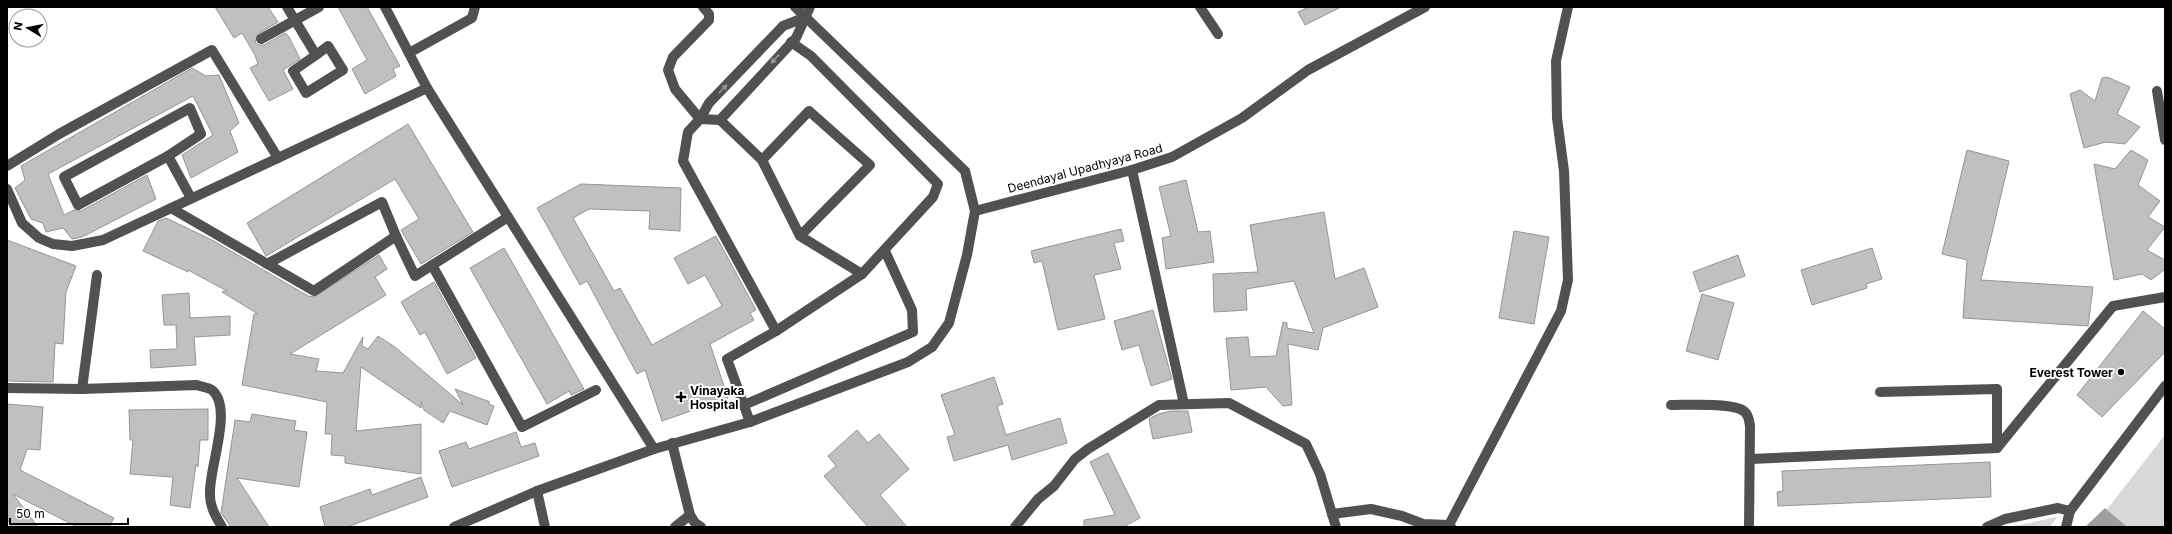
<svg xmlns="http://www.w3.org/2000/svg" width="2172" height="534" font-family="Inter,sans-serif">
<rect width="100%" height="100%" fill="#fff"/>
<!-- green -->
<g fill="#d8d8d8">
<path d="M2165,435V527H2111L2101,517Z"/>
<path d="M2057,517L2050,527H2010Z"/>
</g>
<!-- water -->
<path fill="#9f9f9f" d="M2105,508L2127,527H2085Z"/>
<!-- building -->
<g fill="#c0c0c0" stroke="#959595">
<path d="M215,7H268L278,22L258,34L255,42L258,45H264L285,33L289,37L300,59L283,70L293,89L269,101L250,68L258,64L255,55L242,33L234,38Z"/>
<path d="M338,7H367L400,66L393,69L396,76L365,94L352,69L367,60Z"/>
<path d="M1309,7H1341L1305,25L1298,12Z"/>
<path d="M192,68L206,76L219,75L239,123L230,131L238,152L191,178L182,155L213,135L193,96L48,174L64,215L74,210L81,211L147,175L156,199L82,237L72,239L63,228L46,232L43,223L31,219L15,188L25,180L21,166Z"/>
<path d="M2107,77L2130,87L2117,114L2140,127L2125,144L2106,142L2084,148L2070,94L2080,90L2095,101L2102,78Z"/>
<path d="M408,124L473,232L421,264L401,230L419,219L395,179L266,256L247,223Z"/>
<path d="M1967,150L2009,161L1981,280L2093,287L2088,326L1963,318L1967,260L1942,254Z"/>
<path d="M2131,150L2148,160L2138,185L2160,201L2148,217L2165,227L2147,250L2165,260V269L2151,280L2142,274L2114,280L2094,164L2115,169Z"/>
<path d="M1186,180L1198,232L1210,231L1214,262L1166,269L1162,238L1171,236L1159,187Z"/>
<path d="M581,184L681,188L680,231L649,229L650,211L589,209L573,218L614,291L620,288L652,345L722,306L705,275L688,284L674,258L716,236L756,310L750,313L754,320L710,344L728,398L662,421L645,370L637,374L587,281L580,285L537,208Z"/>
<path d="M1324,212L1335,279L1364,268L1378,307L1323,328L1318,350L1288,344L1292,405L1283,406L1266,387L1231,390L1226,338L1248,337L1250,357L1276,356L1283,322L1287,323V328L1314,333L1294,281L1246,289L1247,310L1214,312L1213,274L1258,272L1250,225Z"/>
<path d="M166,218L212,240L308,296L314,297L379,255L387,269L375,277L386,295L290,354L319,359L316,371L343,373L363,337L362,346L368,349L378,336L395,347L463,405L455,389L490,402L488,404L494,406L487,425L450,411L443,423L424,410L421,402V408L361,367L356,431L421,424V474L345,463V456L331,455L332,434H325L327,402L242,385L254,314H258L222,292L227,291L188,270V272L143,251L158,221Z"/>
<path d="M1121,229L1124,241L1114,243L1121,269L1094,275L1105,319L1058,330L1042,261L1034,263L1031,251Z"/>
<path d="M1514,231L1549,237L1534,324L1499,318Z"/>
<path d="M7,240L76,266L66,292L63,344L55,343L53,382L7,381Z"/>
<path d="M504,248L584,389L571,395L569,391L547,404L470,268Z"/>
<path d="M1872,248L1882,279L1866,284L1867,288L1812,305L1801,270Z"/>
<path d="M1738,255L1745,276L1700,292L1693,272Z"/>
<path d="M434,282L476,358L447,374L425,332L420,335L401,302Z"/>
<path d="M189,293L190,318L230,316V335L194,337L196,365L151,368L150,350L177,349L176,325H164L162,295Z"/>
<path d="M1702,294L1734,303L1718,360L1686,351Z"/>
<path d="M1153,310L1172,379L1151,386L1139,345L1122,350L1114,321Z"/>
<path d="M2143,311L2165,329V352L2102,417L2077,395Z"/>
<path d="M994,377L1003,404L997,406L1006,435L1060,418L1067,443L1012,460L1008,445L954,461L947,437L955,435L941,395Z"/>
<path d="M7,404L43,407L40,450L27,449L20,470L114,518L109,527H77L13,494L38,527H12L7,519Z"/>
<path d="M208,409V440H200L198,467L196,464L190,508L170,505L173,477L130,474L133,440H130L129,410Z"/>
<path d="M1171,411H1188L1192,432L1153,439L1149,419L1158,414Z"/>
<path d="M252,414L296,421L294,430L307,432L299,487L237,478L269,527H231L221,513L235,420L250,422Z"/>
<path d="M857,430L868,443L879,434L909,469L880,495L907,527H868L824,476L836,466L828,456Z"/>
<path d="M516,432L521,447L535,443L539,456L452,487L439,451L466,442L469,449Z"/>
<path d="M1108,453L1140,518L1123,527H1084V520L1115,515L1090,462Z"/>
<path d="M1990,462L1991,497L1778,506L1777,492L1783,491L1782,471Z"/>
<path d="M421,477L428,497L347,527H325L320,507L370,489L372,495Z"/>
</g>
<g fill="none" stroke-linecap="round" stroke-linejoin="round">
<!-- minor -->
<g stroke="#515151" stroke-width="10">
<path d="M287,7L316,55L328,46L343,70L306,93L293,71L316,55"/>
<path d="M385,7L427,88L654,449"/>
<path d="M703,7L709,14V20L673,57L668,70L675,89L700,119L720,120L796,38L810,7"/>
<path d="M1200,7L1218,34"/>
<path d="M261,39L319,7"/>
<path d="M409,53L472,18L475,7"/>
<path d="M2157,91L2165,140"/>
<path d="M190,108L201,134L168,156L78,205L64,177Z"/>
<path d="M720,120L762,160"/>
<path d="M168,156L191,198"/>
<path d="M7,166L59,134L212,50L278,158"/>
<path d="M1132,170L1184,404"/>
<path d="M7,189L22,223L39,238L53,244L72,246L103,240L427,88"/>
<path d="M171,208L314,291L396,236L415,276L508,217"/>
<path d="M975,211L1132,170L1172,157L1242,118L1308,70L1425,7"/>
<path d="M800,236L870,165L809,111L762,160L800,236L862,274"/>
<path d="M267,264L382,202L396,236"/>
<path d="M432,265L522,427L596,390"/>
<path d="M776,331L683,161L688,132L700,119L709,103L783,26L806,17"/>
<path d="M7,388L82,389L197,385C201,387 208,387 212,390C234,408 208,470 210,495C210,507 216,517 222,527"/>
<path d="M82,389L97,275"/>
<path d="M1880,392L1997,389V448"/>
<path d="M744,405L913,332L912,310L885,251"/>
<path d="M1671,405C1688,405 1725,403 1740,409C1748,412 1749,419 1750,426L1749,527"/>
<path d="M750,422L727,359L776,331L862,274L933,197L938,184L811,56L791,42"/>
<path d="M672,443L690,515L695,523L701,527"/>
<path d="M1750,459L1997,448L2113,306L2165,297"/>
<path d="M537,491L545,527"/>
<path d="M2070,511L2165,386"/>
<path d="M1332,514L1371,509L1402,516L1423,524L1449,525L1451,527"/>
<path d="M1449,525L1561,311L1568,280L1564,171L1557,118L1556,61L1568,7"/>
<path d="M454,527L537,491L654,449L750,422L908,362L932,347L949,323L967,255L975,211L965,171L795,7"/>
<path d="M675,527L690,515"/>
<path d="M1015,527L1038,499L1054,486L1075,459L1088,449L1159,405L1229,403L1306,444L1320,474L1336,527"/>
<path d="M1987,527L2005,519L2058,508L2070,511L2066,527"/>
</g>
</g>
<!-- one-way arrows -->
<defs><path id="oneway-solid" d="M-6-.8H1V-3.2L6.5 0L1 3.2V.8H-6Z"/></defs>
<g fill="#979797">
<use href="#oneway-solid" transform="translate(775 59) rotate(133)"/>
<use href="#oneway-solid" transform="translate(723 89) rotate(-46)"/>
</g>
<!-- markers -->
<g fill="#000" stroke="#fff" stroke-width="1.5">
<circle cx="2121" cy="372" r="4"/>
<path d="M679 391h4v4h4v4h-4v4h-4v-4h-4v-4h4z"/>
</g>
<g text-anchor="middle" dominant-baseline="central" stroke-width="4" stroke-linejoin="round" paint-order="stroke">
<!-- street labels -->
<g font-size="12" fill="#000" stroke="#fff">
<text transform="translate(1085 168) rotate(-15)">Deendayal Upadhyaya Road</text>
</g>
<!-- poi labels -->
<g font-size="12" font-weight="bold" fill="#000" stroke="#fff" text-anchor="end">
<text x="2113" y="372">Everest Tower</text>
<text x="690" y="390" text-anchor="start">Vinayaka<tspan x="690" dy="14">Hospital</tspan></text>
</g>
</g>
<!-- border -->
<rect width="2172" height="534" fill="none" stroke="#000000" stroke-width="16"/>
<!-- north arrow -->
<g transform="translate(28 28) rotate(280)"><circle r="19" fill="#ffffff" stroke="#999999"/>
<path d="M0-3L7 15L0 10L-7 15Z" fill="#000000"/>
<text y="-6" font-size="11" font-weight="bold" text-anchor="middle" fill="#000000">N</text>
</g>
<!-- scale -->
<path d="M10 518v6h118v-6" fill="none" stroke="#000000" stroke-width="2"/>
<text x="16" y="518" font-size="12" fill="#000000" stroke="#ffffff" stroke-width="3" paint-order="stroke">50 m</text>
</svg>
